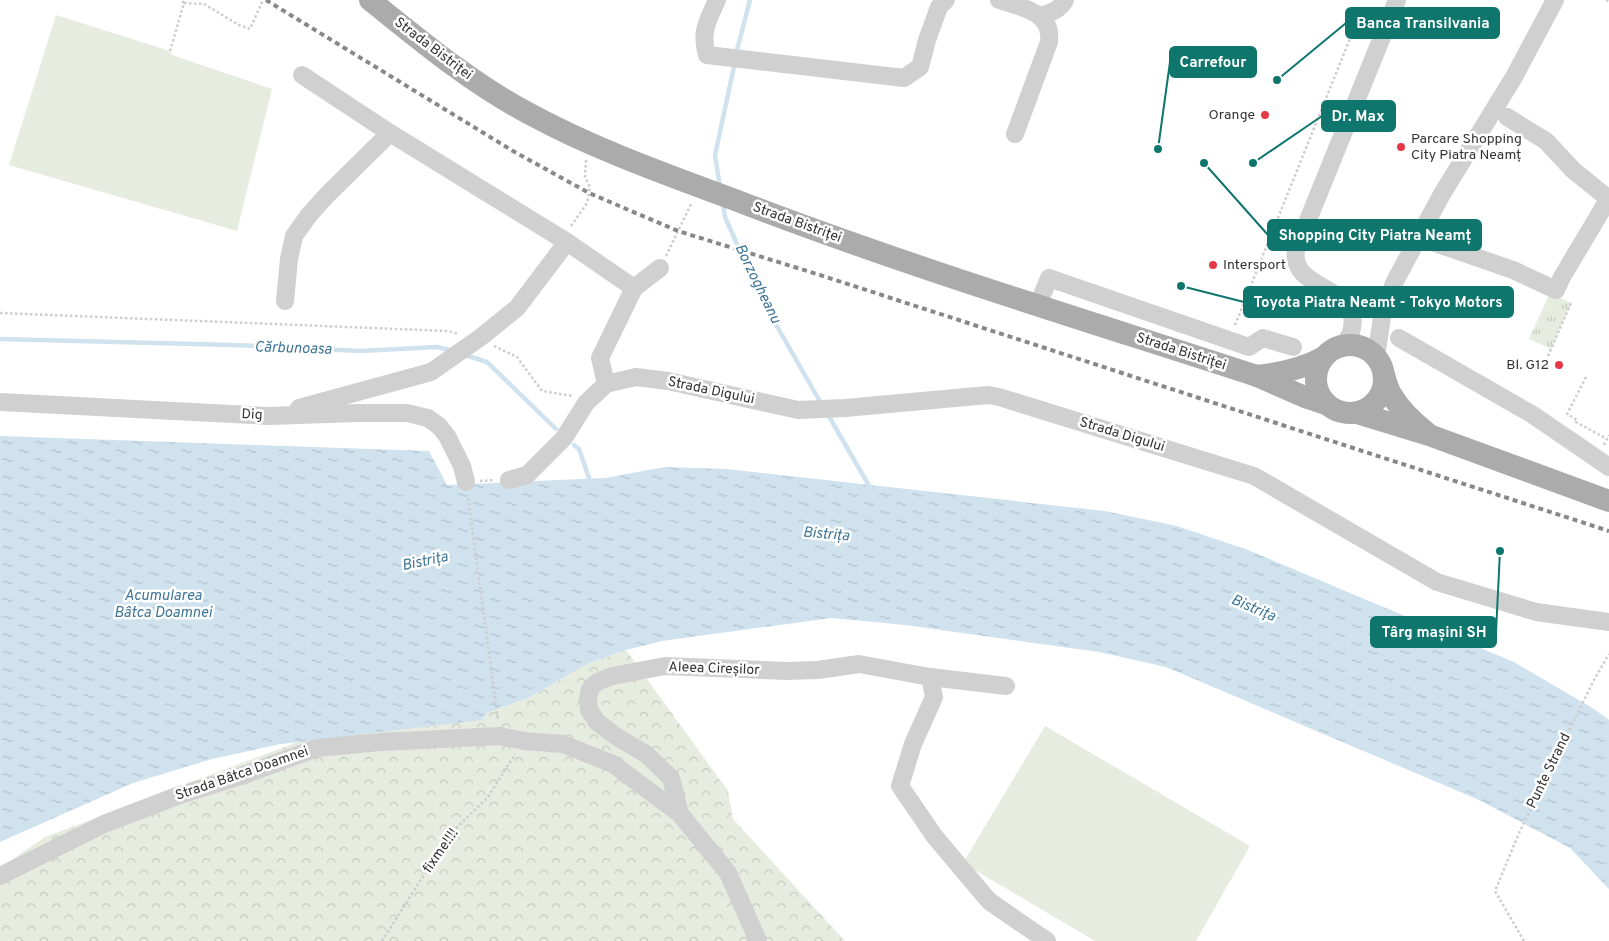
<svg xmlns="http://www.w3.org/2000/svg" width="1609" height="941" font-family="Overpass,sans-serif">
<defs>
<pattern id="forest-crowns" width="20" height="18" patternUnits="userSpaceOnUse" patternTransform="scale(1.25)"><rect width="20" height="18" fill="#e6ecdf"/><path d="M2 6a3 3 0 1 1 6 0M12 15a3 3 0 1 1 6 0" fill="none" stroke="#c6cbc0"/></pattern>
<pattern id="park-tufts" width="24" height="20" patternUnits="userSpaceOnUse" patternTransform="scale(1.25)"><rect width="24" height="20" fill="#e6ecdf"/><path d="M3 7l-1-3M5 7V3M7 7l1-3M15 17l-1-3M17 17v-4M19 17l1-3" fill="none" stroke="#c6cbc0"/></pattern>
<pattern id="water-ripples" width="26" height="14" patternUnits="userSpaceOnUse" patternTransform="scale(1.25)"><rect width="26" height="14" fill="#cfe2ee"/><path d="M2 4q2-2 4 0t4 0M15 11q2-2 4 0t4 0" fill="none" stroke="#b2c2cd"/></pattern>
</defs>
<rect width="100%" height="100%" fill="#fff"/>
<!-- forest -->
<path fill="url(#forest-crowns)" d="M626,650L728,791L733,819L845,941H0V868L45,837L311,737L487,713L530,697L587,664Z"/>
<!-- park -->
<path fill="url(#park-tufts)" d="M1550,293L1571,303L1551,349L1529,339Z"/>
<!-- garden -->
<g fill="#e6ecdf">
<path d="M56,15L170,51L172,55L272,89L237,231L9,165Z"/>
<path d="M1045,726L1250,846L1196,941H1095L963,863Z"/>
</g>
<!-- water -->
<path fill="url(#water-ripples)" d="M0,436L429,451L447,485L605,478L665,467L726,469L1105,511L1177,526L1248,550L1514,662L1594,709L1609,720V889L1570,848L1479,800L1166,667L1099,652L905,625L831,618L662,641L626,650L587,664L530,697L487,713L482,720L281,744L212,759L133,783L0,842Z"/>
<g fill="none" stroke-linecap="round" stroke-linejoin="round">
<!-- stream -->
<g stroke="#cfe2ee" stroke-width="4.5">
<path d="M736,54L750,0"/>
<path d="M720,187L715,155L735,62"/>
<path d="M723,204L725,217L762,300L822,405"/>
<path d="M0,339L233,345L360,351L437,347L453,351"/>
<path d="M465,355L487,362L556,429"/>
<path d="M827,413L871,489"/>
<path d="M574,445L579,449L591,484"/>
</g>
<!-- path -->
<g stroke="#cdcdcd" stroke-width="2.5" stroke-dasharray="2.5 2.5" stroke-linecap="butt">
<path d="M1606,0L1609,1"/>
<path d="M184,3L204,4L239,25L250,29L263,0"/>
<path d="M170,51L184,3L181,0"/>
<path d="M571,226L587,203L590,187L585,177L586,160"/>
<path d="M666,256L692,202"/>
<path d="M0,313L447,331L459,334"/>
<path d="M1235,325L1355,26L1369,32"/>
<path d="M494,346L517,357L542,391L573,396"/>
<path d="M1548,356L1571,303"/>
<path d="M1586,377L1567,414L1577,420L1576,422L1607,439"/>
<path d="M1604,445L1609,435"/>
<path d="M480,481L495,480"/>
<path d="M468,498L498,720"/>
<path d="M382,941L450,834L488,797L515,754"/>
<path d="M1524,941L1495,891L1519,833L1594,680L1609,654"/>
</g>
<!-- minor -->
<g stroke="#d0d0d0" stroke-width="18">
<path d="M717,0C708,21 700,31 707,55L904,78L920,67L927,40L939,7L946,0"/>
<path d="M999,0C1021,7 1053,12 1049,42L1015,134"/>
<path d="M1040,16C1050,13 1060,10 1065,0"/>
<path d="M302,75L390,133L567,242"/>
<path d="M1507,117L1546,141L1573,170L1609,199"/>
<path d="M1418,237L1513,270L1556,290L1562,277L1609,198"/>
<path d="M285,301L289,259L294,236L309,215L327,195L390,133"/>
<path d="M1038,305L1049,278L1249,347L1263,338L1293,347"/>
<path d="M1399,338L1533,415L1609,467"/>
<path d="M1344,345C1346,341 1350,336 1351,332C1365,285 1289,292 1296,250L1397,0"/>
<path d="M1376,357L1382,317L1394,283L1442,194L1514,77L1555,0"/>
<path d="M606,384L636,377L668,381L798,410L845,408L988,395L999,397L1254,476L1437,582L1536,612L1609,622"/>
<path d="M0,402L270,416L357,413H407L428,418L439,426L447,436L462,466L466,482"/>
<path d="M299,408L431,372L481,337L517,308L567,242L634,288"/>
<path d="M509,480L527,475L564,438L586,403L606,384L600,358L634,288L660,268"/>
<path d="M930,677L934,697L913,744L900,786L935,837L989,901L1047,941"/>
<path d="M680,814L671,778L646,754L617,737L597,722L589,710L588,699L590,689L597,682L612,676L665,666L786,671L818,670L859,664L930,677L1006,686"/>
<path d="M0,876L104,824L177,796L241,776L317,748L381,742L500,736L524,741L563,744L613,764L680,814L728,873L758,941"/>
</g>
<!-- major -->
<g stroke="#ababab" stroke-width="22">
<path d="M370,0C421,41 471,83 528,113C594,149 665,174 735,200C906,266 1082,319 1257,376L1305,397L1326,404"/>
<circle cx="1350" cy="379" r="34"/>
<path d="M1384,375C1386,382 1388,389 1391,394C1400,410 1413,422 1427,433"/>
<path d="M1257,376C1280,373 1302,369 1322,358"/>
<path d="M1357,413L1429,435L1609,501"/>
</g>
<!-- rail -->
<path stroke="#888" stroke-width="4" stroke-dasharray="5 4" stroke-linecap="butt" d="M266,0L513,151L589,193L678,231L820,275L1609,531"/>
</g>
<!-- markers -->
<g fill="#e63946" stroke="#fff" stroke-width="2">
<circle cx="1265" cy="115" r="5"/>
<circle cx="1401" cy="147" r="5"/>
<circle cx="1213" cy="265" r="5"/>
<circle cx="1559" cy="365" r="5"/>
</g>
<g text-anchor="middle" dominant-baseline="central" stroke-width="5" stroke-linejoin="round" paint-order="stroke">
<!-- street labels -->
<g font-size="14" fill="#333" stroke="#fff">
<text transform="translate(433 49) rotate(37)">Strada Bistriței</text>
<text transform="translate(797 223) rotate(20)">Strada Bistriței</text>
<text transform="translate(1181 352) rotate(18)">Strada Bistriței</text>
<text transform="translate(711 391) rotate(12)">Strada Digului</text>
<text transform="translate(252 415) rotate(3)">Dig</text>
<text transform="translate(1122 435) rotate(17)">Strada Digului</text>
<text transform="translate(714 669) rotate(2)">Aleea Cireșilor</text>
<text transform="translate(1549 771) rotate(-64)">Punte Strand</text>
<text transform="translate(242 774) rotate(-19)">Strada Bâtca Doamnei</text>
<text transform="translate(441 851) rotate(-55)">fixme!!!!</text>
</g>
<!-- poi labels -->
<g font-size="14" fill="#333" stroke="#fff" text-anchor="end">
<text x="1255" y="115">Orange</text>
<text x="1411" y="139" text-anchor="start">Parcare Shopping<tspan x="1411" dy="16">City Piatra Neamț</tspan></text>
<text x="1223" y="265" text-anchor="start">Intersport</text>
<text x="1549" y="365">Bl. G12</text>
</g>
<!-- water labels -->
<g font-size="15" font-style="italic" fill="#3f7597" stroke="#fff">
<text transform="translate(757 284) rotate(64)">Borzogheanu</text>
<text transform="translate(293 349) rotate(2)">Cărbunoasa</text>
<text transform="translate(826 535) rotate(5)">Bistrița</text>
<text transform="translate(425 562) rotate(-12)">Bistrița</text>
<text x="163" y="596">Acumularea<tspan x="163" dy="17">Bâtca Doamnei</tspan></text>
<text transform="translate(1253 609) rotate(23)">Bistrița</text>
</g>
</g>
<!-- callouts -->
<path fill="none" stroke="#0f766e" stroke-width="2" d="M1277 80L1346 23M1158 149L1170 62M1253 163L1322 116M1204 163L1268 235M1181 286L1244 302M1500 551L1496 632"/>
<g fill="#0f766e" stroke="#fff" stroke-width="2">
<circle cx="1277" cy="80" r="5"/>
<circle cx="1158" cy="149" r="5"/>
<circle cx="1253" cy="163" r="5"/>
<circle cx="1204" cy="163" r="5"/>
<circle cx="1181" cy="286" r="5"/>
<circle cx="1500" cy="551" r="5"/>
</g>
<g fill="#0f766e" stroke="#0f766e" stroke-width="2">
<rect x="1346" y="8" width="153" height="30" rx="5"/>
<rect x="1170" y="47" width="86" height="30" rx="5"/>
<rect x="1322" y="101" width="73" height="30" rx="5"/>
<rect x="1268" y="220" width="213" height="30" rx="5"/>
<rect x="1244" y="287" width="269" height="30" rx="5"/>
<rect x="1371" y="617" width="125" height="30" rx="5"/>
</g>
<g font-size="15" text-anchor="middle" font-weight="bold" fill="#fff">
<text x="1423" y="28">Banca Transilvania</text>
<text x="1213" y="67">Carrefour</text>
<text x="1358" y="121">Dr. Max</text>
<text x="1375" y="240">Shopping City Piatra Neamț</text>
<text x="1378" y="307">Toyota Piatra Neamt - Tokyo Motors</text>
<text x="1434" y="637">Târg mașini SH</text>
</g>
</svg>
